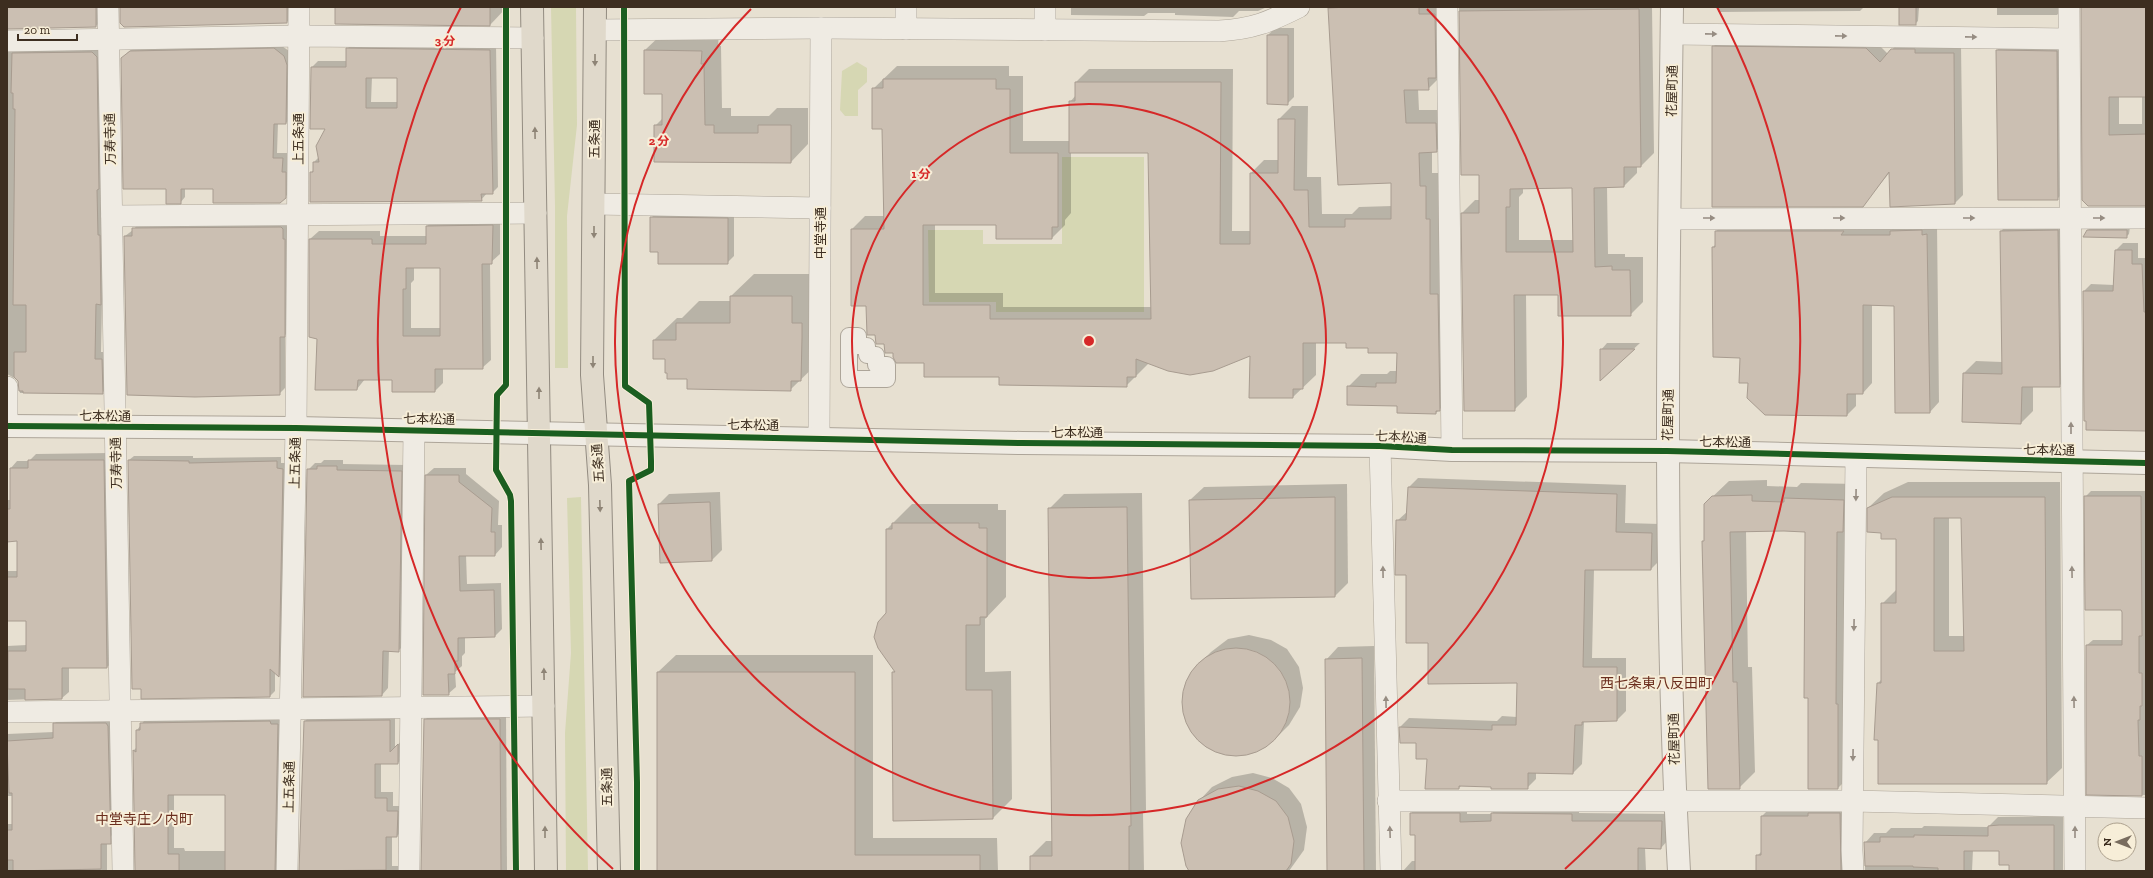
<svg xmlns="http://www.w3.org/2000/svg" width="2153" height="878" font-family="'Zilla Slab','Noto Sans JP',serif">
<rect width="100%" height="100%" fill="#e7e0d1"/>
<!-- green -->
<g fill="#d6d7b3">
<path d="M551,7H576L577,125L567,216L568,368H555V206Z"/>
<path d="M857,62L867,68V82L858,90V116H845L840,110L842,71Z"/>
<path d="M1062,157H1144V312H996V302H929L928,230H983V244H1062Z"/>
<path d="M581,497L588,871H566L565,733L571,653L567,498Z"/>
</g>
<!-- shadow -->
<g fill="#0003" fill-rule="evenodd">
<path d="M7,7H103V19L96,26L7,28Z"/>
<path d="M120,7H293V16L286,23L125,26L121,22Z"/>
<path d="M336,7H507L490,25Z"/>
<path d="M1071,7H1267L1258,11H1239L1233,17L1175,15V13H1148L1144,16L1071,15Z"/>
<path d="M1329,7H1448L1441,76L1428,89H1418L1419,110H1449V138L1436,151H1432V173H1438L1452,397L1436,413L1398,405L1348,387L1361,374H1387L1390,371H1398V352L1347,342H1316V375L1293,397L1251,355L1149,363L1126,386L1000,376L925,362L894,352L876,334L866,305L852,229L865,216H884L883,128L873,89L897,66H1009V76H1023V141H1070V102L1076,95V82L1089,69H1233L1232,231H1251V173L1264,160H1279V119L1292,106H1308L1307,177H1321L1322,214H1352L1359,207L1392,206V182L1339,184ZM1071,152H1149L1152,307H1003V293H935V224H997L1052,238L1065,225V220L1071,213Z"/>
<path d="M1459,7H1652L1654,153L1641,166H1637V173L1624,186H1607L1608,254H1625V257H1643V302L1630,315L1559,294H1526L1527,397L1514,410H1465L1462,213L1475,200H1480V174H1462ZM1573,187L1574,240H1519V197L1523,193V188Z"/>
<path d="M1718,7H1864L1860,11L1718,12Z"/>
<path d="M1900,7H1919L1918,21L1915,24Z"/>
<path d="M1997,7H2065L2057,15H1997Z"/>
<path d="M2082,7H2146V205H2088ZM2119,96H2142V124H2119Z"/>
<path d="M1275,28H1294V97L1287,104L1268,35Z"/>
<path d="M663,33L719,34L718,46H721L722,108H731V116H769L777,108H808V144L791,162L655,126L663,118V93L645,50Z"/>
<path d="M2010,37L2070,38V186L2057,199L1997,50Z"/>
<path d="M1721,39L1875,41L1888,54L1900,41L1961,45L1963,195L1955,203L1890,172L1862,206L1713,47Z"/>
<path d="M353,43L496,44L498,187L492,193H487L481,200L311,173L314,169V162L319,157L326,128L312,67L318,61H347V49ZM372,77H398V102H371Z"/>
<path d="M7,44L99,45L108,296L102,302L101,352H109V386L102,393H20L18,380L7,374Z"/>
<path d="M279,44L289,51L291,118L286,123H278L277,153H287V168H290V192L285,197L214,188H185V197L180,203L167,188L127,53L136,46Z"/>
<path d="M658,211L734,212V256L727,263L651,218Z"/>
<path d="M500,217V254L490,263L491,360L482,368H443V383L435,391L393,379H365L357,389L318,338H313L310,239L319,231H380V236H427V226L435,218ZM414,267H441V328H411V283L414,280Z"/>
<path d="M2013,219H2069L2071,374L2059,386H2033V411L2021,423L1964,373L1976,361L2002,362L2001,231Z"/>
<path d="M286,222L288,234L290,331L285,335V388L279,394H128L125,236L133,230L139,223Z"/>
<path d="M1725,222L1937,225L1939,402L1930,412L1895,305L1872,304V383L1863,393H1856V406L1847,415L1749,382L1713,247L1716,244V231Z"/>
<path d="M2091,227H2130L2129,234L2126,237L2087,231Z"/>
<path d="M2123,243H2138V258H2146V429L2084,291L2091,284L2114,285L2116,250Z"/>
<path d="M754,274H814L823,358L790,390L688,378L666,358L654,340L677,318H682L699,301H731V296Z"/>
<path d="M1607,343H1640L1601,379V350Z"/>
<path d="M110,453L114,661L107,667H69V692L62,698L7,700V646L27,645V620H7V571H18V540L7,541V500H11V468L17,461H29L36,454Z"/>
<path d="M134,456H193V458L281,457V463H286L283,671L279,676L275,672V691L270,696L129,460Z"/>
<path d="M324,460H343V464L407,465L405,644L399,650H389L388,688L382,695L308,470L315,463H321Z"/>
<path d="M434,468H466V474L499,501L498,525H502V547L495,555H466L467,584L501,583L502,629L495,636L465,637V653L462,656V666L455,672L456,687L448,694L426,475Z"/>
<path d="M1418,478L1626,485L1625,523L1660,524V560L1651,569H1594L1592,658H1626V711L1617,720L1585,721L1584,722L1582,764L1573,773L1536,772V779L1527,788L1462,785L1459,788H1426L1428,758L1417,742L1400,727L1409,718L1497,721L1502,716L1517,717L1518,682L1429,642L1407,574L1397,521L1408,511L1409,487Z"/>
<path d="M1767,480V486L1797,487L1801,483L1859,484L1854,772L1838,788L1806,531H1746L1748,667H1752L1755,772L1739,788L1705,540V504L1729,481Z"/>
<path d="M1908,482H2060L2062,768L2046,783L1878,683L1882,679V604L1897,589V538L1882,532L1868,508L1884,493ZM1949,517H1962L1965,636H1949Z"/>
<path d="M1347,484L1348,583L1335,596L1190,500L1204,487Z"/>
<path d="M2091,491H2146V795L2087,794V645L2093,640H2123V611L2085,497Z"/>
<path d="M720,492L722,550L712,560L659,504L669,494Z"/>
<path d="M1142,493L1146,810L1143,813L1144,871H1031V856L1046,841H1053L1049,509L1064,494Z"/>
<path d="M912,504H998V510H1006V597L985,619V672L1011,671L1012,799L993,818L893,672L895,670L887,614V529Z"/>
<path d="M1249,635L1271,640L1287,649L1299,667L1303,688L1300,707L1289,725L1275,739L1258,750L1237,754L1216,751L1199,740L1187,723L1183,703L1187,682L1198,665L1211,652L1228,639Z"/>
<path d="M1374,646L1376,871H1328L1326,660L1338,647Z"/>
<path d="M676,655H873V838H997L998,871H658V672Z"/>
<path d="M506,713L507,871H422L424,721L430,715Z"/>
<path d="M395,714V747L404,739V757L398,763H381V792H393V806H403V830L397,836H392V866H403L406,871H300L305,721L311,715Z"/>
<path d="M61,717H113L117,830L107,840V871H7V824H13V796H7V734L54,732V724Z"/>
<path d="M147,717L284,718V871H136L134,750L137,747V730ZM174,794H226V851H185L184,848H174Z"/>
<path d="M1253,773L1272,778L1289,788L1301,804L1307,827L1304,850L1289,871H1191L1199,801L1212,787L1232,777Z"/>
<path d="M1849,804L1857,871H1757V856L1762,851V816L1771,807Z"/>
<path d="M1419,806H1467V814H1491L1499,806L1579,807V813L1669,814L1668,840L1661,848H1645L1646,871H1403L1412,861H1416V834L1411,813Z"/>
<path d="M2063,816V871H2010V864L2000,850H1973L1972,871H1865V843L1874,833H1886L1891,828H1922L1924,826L1988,827L1998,817Z"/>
</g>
<!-- building -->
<g fill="#cbbfb2" stroke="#a89c90" fill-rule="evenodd">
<path d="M7,7H96V27L7,29Z"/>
<path d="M120,7H287V23L124,27L120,23Z"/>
<path d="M335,7H490V26L335,24Z"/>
<path d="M1349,7H1419V14H1435L1436,78H1428L1429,90H1404L1406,123H1436L1437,152L1419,153L1420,186H1426V219H1430V294H1438L1440,411H1436V414L1397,413V406L1347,405V386L1376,387V383H1396L1397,353H1368V348H1346V343H1303V389H1293V398H1249L1250,356L1213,371L1190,375L1168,371L1136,359V377H1127V387L999,385V377H924V363H896L893,357V353H885L884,344H876L875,335H867L866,306H851V229H884L882,129H872V88H883V79H996V89H1010V153H1058V227H1052V239H996V225H923V305H990V319H1151L1148,153H1069V101H1075V82H1221L1220,244H1250V173H1278V119H1295L1294,190H1308L1309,227H1345V219H1391V183L1338,185L1328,8Z"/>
<rect x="1899" y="7" width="17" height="18"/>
<path d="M2081,7H2146V97H2109V135L2146,134V206H2088L2082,200Z"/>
<path d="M1639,9L1641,167H1624V187L1594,188L1595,267L1612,266V270H1630L1631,316H1558V295H1514L1515,411H1464L1461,213H1479V175H1461L1459,11ZM1572,188L1573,252H1506V207H1510V189Z"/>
<path d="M1267,35H1288V105L1267,104Z"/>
<path d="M1712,46L1866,48L1880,62L1891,49H1915V53H1954L1955,204L1890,207L1889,172L1863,207H1712Z"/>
<path d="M274,48L284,56L287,65L286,124H274L273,158H283L282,172H286V198L280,203H213V189H181V204H166V189H123L121,58L130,51Z"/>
<path d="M346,48L490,50L493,194H481L482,201L310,202V172H313V162H319L316,146L325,129H310L311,67H346ZM366,78H397V108H366Z"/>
<path d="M644,50L702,51L701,64H704L705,125H714V133H758V125H791V163L654,162V125H662V94H644Z"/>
<path d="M1996,50L2057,51L2058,200H1998Z"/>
<path d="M92,52L97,57L99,189L97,190L98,235H100L101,305L96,304L95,359H102L103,394L23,393V391H19L18,381L14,377V352H26V305H13L15,109H13V93H11L12,53Z"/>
<path d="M650,217L728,218V264H658V252H650Z"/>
<path d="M493,225L492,264H482L483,369H435V392H392V380H358L357,390H315L317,339L309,337V239H372V244H426V226ZM406,268H440V336H403V289H406Z"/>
<path d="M281,227L283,229V239H285V337H280V395L195,397L127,395L124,236H132V228Z"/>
<path d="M1922,230V235L1927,234L1930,413H1895L1894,306L1863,305V394H1847V416L1765,415L1747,398L1748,383H1739L1740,358L1713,357L1712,247H1715V231H1844L1841,235H1890V231Z"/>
<path d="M2058,230L2060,387H2022L2021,424L1962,422L1963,373L2002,374L2000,231Z"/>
<path d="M2087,230H2127V238L2083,237Z"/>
<path d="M2115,250H2132V264H2142L2144,312H2146V431L2086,430V421H2084L2083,291H2113Z"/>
<path d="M730,296H792V323H802V338L801,381H791V391L687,389V379H667V373H665V359H653V340H676V323H730Z"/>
<path d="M1600,349H1635L1600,381Z"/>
<path d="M28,460H104L107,668H62V699L25,700V689H8V651H26V621H7V577H17V541L7,542V509H10V468H28Z"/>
<path d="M128,460L189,461V463L277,461V468L283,469L279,677L270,669V697L141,699V689H132Z"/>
<path d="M317,466H337V470L402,471L399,652L383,651L382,696L303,697L307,469H317Z"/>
<path d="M425,475H459V482L492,508L491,532H495V556H459L460,591L494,590L495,637L458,638V661H455V674H448L449,695H423Z"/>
<path d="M1408,487L1617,494L1616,532L1652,533L1651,570H1585L1583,667H1617V721L1582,722V725H1575L1573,774L1528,773V789H1491V787L1459,786V789H1425L1427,759H1416V743H1400L1399,727L1492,730V725H1516L1517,683L1428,684V643H1406V575H1395L1396,520H1406Z"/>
<path d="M1752,495V501L1784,502V498L1844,500L1843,532H1837L1836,704H1838V789H1808V698H1804L1805,532L1784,531L1730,532L1733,682H1737L1740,789H1708L1702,541H1704V504L1712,496Z"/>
<path d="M2084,496H2141L2142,636H2139V673H2142V706H2140V720H2138L2139,756H2142V796L2086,795V645H2122V612L2121,610H2085Z"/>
<path d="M1335,497V597L1191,599L1189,500Z"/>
<path d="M1892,497H2045L2047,784H1878V740H1874L1877,683H1881V603H1896V539H1881V533L1867,532V508ZM1934,518H1961L1964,651H1934Z"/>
<path d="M710,502L712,561L660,563L658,504Z"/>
<path d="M1127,507L1131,826H1129V871H1030V856H1052L1048,508Z"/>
<path d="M892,523H979V528H987V617H980V625H966V690H992L993,819L893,821L892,672H895L878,648L874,637L878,622L886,613V529H892Z"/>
<circle cx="1236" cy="702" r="54"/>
<path d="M1362,658L1364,871H1327L1325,659Z"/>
<path d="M657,672H855V855H980V871H657Z"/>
<path d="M424,719H500L501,871H421Z"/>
<path d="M390,720V752L398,744V764H375V798H387V811H398L397,837H386V870L299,871L304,721Z"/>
<path d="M270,721L271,724H278L275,871H225V795H168V854H179V871H135L133,750L136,752V730H140V723Z"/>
<path d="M53,723H106L108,726L111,844H101V869L13,871V860H7V830H12V793H9L7,741L53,738Z"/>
<path d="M1239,786L1258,791L1276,801L1288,817L1294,841L1291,864L1286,871H1189L1186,866L1181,843L1186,819L1198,800L1218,789Z"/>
<path d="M1410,813H1460V822L1491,821V813L1572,814V821H1662L1661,849L1638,848V871H1415V835H1410Z"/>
<path d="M1808,813H1840L1841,871H1756V855H1761V816H1808Z"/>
<path d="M1999,825H2054V871H2009V865H1999V851H1964V871H1938V868L1913,867V866H1865L1864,842H1880V837H1914V835L1988,836V826Z"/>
</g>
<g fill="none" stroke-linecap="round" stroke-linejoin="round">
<!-- pedestrian casing -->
<g stroke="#ada599" stroke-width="18">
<path id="pedestrian" d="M849,336H858V346H867V355H876V365H887V379H849Z"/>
</g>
<!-- minor casing -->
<g stroke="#ada599" stroke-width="22">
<g id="minor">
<path d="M108,7L123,871"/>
<path d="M906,7V29"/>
<path d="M1447,7L1452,450"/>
<path d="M2069,7L2075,871"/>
<path d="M595,30L821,28L1219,31C1253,29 1269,22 1299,7"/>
<path d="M1045,30V7"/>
<path d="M1672,34L2068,39"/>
<path d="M7,41L299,36L533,38"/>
<path d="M594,204L820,208"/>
<path d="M112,216L536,213"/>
<path d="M1670,219L2146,218"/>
<path d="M7,387V426"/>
<path d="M819,438L821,28"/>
<path d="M1380,446L1391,871"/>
<path d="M7,712L544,706"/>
<path d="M1388,801H1852L2146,808"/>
<path d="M287,871L296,428L299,7"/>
<path d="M409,871L414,430"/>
<path d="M1853,871L1852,850L1856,456"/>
</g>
</g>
<!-- tertiary casing -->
<g stroke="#ada599" stroke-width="24">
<g id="tertiary">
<path d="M1672,7C1668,295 1663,583 1679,871"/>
<path d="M7,426L296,428L1022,443L1380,446L1452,450L1667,451L2146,463"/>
</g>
</g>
<!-- trunk casing -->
<g stroke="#928b80" stroke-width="24">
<g id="trunk">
<path d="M532,7L546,871"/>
<path d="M595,7L592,375L600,485L609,871"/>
</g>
</g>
<!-- pedestrian -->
<use href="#pedestrian" stroke="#efebe3" stroke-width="16"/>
<!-- minor -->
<use href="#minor" stroke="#efebe3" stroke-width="21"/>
<!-- tertiary -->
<use href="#tertiary" stroke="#efebe3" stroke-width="22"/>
<!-- trunk -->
<use href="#trunk" stroke="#e0d9cb" stroke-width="22"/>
<!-- cycleway casing -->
<g stroke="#f7eed8" stroke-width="8">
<g id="cycleway">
<path d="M506,7V385L497,395L496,470L510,495L511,501L516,871"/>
<path d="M624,7L625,386L649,403L651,461V470L629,481L637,782V871"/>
<path d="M7,426L296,428L1022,443L1380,446L1452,450L1667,451L2146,463"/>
</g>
</g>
<!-- cycleway -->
<use href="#cycleway" stroke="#1b5e20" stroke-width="6"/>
</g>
<!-- one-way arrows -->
<defs><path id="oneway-solid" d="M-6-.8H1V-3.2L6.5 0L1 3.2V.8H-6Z"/></defs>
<g fill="#968c82">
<use href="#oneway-solid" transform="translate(1711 34) rotate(1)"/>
<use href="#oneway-solid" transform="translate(1841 36) rotate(1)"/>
<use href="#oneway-solid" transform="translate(1971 37) rotate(1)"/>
<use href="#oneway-solid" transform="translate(1709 218)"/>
<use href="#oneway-solid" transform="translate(1839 218)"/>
<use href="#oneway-solid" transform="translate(1969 218)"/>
<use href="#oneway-solid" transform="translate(2099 218)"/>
<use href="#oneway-solid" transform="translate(2071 428) rotate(-90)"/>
<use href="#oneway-solid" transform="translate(1856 495) rotate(91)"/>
<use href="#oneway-solid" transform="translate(1383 572) rotate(-91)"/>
<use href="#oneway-solid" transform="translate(2072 572) rotate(-91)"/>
<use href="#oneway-solid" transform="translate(1854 625) rotate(91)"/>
<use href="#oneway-solid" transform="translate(1386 702) rotate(-91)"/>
<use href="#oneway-solid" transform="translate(2074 702) rotate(-91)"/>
<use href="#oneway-solid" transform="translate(1853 755) rotate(91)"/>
<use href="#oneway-solid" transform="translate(1390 832) rotate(-92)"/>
<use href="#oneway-solid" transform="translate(2075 832) rotate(-90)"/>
</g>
<g fill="#8e8476">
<use href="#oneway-solid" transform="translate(595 60) rotate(90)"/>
<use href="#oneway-solid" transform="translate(535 133) rotate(-91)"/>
<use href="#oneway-solid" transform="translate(594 232) rotate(90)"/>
<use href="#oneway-solid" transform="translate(537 263) rotate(-91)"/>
<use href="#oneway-solid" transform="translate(593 362) rotate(90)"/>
<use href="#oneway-solid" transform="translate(539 393) rotate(-90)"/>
<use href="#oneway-solid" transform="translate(600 506) rotate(88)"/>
<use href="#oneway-solid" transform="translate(541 544) rotate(-91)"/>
<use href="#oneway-solid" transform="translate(544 674) rotate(-91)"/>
<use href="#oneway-solid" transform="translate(545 832) rotate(-90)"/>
</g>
<!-- distance rings -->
<g fill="none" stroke="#d62828" stroke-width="2">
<circle cx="1089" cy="341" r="237"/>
<path d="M1427 9A474 474 0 1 1 751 9"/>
<path d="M613 869A711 711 0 0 1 461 7M1717 7A711 711 0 0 1 1565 869"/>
</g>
<g text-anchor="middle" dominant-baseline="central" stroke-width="4" stroke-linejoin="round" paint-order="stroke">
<!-- street labels -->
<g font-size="13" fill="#3d2e20" stroke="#f7eed8">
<text transform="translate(1672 91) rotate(-89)">花屋町通</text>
<text transform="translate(110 139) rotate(-91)">万寿寺通</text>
<text transform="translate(298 139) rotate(-90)">上五条通</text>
<text transform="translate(594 139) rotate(-90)">五条通</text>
<text transform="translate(820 233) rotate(-90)">中堂寺通</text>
<text transform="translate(1668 415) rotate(-89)">花屋町通</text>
<text transform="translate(105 416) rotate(1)">七本松通</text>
<text transform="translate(429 419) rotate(1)">七本松通</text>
<text transform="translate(753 425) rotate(1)">七本松通</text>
<text x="1077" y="432">七本松通</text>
<text transform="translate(1401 437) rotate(3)">七本松通</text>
<text transform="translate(1725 442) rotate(1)">七本松通</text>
<text transform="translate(2049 450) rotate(1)">七本松通</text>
<text transform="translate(116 463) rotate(-91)">万寿寺通</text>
<text transform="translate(295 463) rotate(-89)">上五条通</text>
<text transform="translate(598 463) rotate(-94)">五条通</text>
<text transform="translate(1674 739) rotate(-91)">花屋町通</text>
<text transform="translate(289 787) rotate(-89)">上五条通</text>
<text transform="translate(607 787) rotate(-91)">五条通</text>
</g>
<!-- neighbourhood labels -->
<g font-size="14" fill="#6b2e1e" stroke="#f7eed8">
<text x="1656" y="683">西七条東八反田町</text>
<text x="144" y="819">中堂寺庄ノ内町</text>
</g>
</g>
<circle cx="1089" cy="341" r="6" fill="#d62828" stroke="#f7eed8" stroke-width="2"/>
<g font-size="12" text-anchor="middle" font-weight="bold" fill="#d62828" stroke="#f7eed8" stroke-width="4" stroke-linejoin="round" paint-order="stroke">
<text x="445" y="45">3 分</text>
<text x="659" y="145">2 分</text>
<text x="921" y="178">1 分</text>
</g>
<!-- border -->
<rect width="2153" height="878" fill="none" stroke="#3d2e20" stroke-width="16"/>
<!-- north arrow -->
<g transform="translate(2117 842) rotate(270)"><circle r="19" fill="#f7eed8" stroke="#ada18e"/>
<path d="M0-3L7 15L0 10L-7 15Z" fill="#786c5e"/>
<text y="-6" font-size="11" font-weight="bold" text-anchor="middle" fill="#3d2e20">N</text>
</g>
<!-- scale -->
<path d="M18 34v6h59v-6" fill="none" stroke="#3d2e20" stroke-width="2"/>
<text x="24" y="34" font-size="12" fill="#3d2e20" stroke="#f7eed8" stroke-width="3" paint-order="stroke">20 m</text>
</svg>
